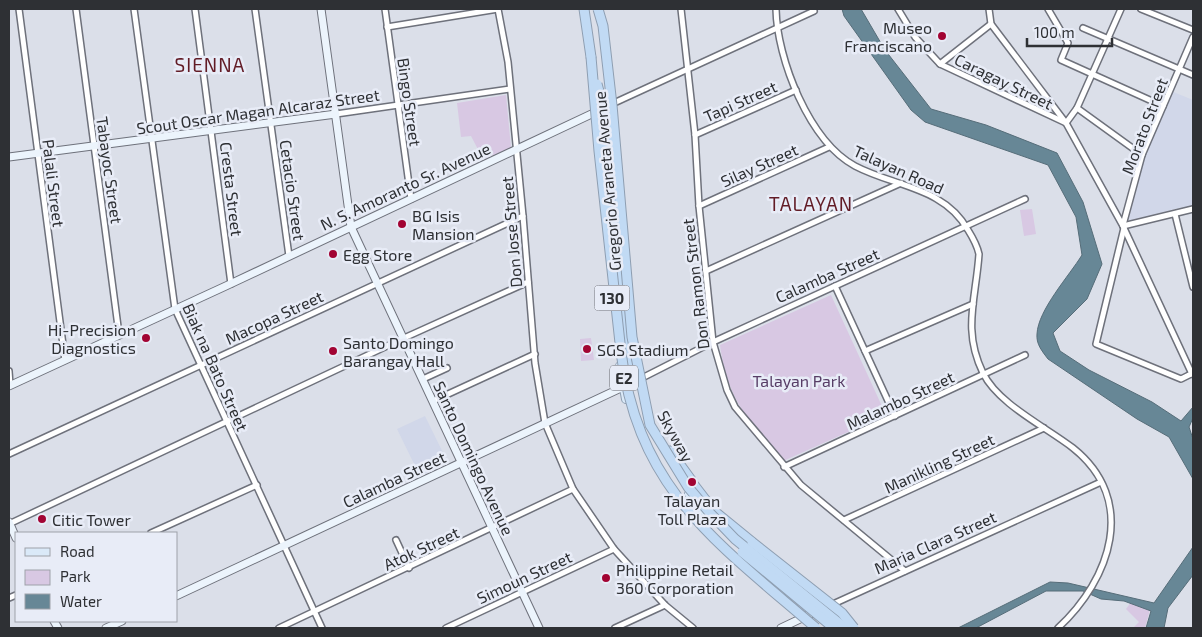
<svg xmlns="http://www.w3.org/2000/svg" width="1202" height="637" font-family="'Exo 2',sans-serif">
<rect width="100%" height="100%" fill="#dbdfe9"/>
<!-- built -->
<g fill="#d1d7e9">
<path d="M1171,91L1193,100V208H1179L1128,221L1146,153Z"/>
<path d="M425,416L448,463L420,476L397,429Z"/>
</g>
<!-- green -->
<g fill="#d8c8e3">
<path d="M506,95L511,148L483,159L471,136L461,137L457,103Z"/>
<path d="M1032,209L1036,234L1024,236L1020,210Z"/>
<path d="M831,295L886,415L781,462C749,421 727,399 720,345Z"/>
<path d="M591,338L594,360L581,361L580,339Z"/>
<path d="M1131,602L1151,606L1145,628H1133L1139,622L1126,609Z"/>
</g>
<!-- water -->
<g fill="#678796" stroke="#566d79">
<path d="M842,9H861L885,50L931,109L986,125L1057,153L1083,202L1102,264L1087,299L1053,333L1060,351L1089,370L1152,402L1181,421L1193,407V418L1189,427L1193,439V479L1169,437L1137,419L1048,359C1042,351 1036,344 1037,334C1038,310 1069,276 1082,255L1076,217L1048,165L925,122L911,110L844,16Z"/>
<path d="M1193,547V575L1168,608L1164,628H1146L1151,611L1124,601L1101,599L1083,591H1046L976,628H958L1050,582L1068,583L1154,603Z"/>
</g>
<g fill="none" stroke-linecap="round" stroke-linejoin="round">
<!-- street casing -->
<g stroke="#6e717b" stroke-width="8">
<g id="street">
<path d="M19,9L65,360"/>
<path d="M76,9L119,334"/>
<path d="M134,9L175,309L322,628"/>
<path d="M195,9L231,284"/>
<path d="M255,9L289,256"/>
<path d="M385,9L411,199"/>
<path d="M498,9L508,62L523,216L535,363L545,423L573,489L614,549L665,605L693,628"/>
<path d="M681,9L695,135L699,206L713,342L727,390L735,407L801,485L905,571"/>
<path d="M776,9C777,59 809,141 855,166C895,187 944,187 968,230C973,238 977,245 979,254C976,299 962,330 983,373C998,404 1046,427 1073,448C1138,500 1111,579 1058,628"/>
<path d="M898,9L915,37L940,64L1066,123L1077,108L1121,9"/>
<path d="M989,9L991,24L1066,123L1123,226L1192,374"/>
<path d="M1048,9L1068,43L1061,60L1163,106"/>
<path d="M1141,9L1193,30"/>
<path d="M387,27L498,9"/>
<path d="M1083,28L1193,75"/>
<path d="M940,64L991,24"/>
<path d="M614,103L814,11"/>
<path d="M1077,108L1142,155"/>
<path d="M336,114L510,89"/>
<path d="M695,135L796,90"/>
<path d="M699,206L829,147"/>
<path d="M1175,214L1193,287"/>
<path d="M1123,225L1142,155L1193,37"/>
<path d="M1123,226L1193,209"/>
<path d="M1124,228L1096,344L1181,379L1193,373"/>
<path d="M706,271L901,183"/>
<path d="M835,286L895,416"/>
<path d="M865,351L973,304"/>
<path d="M9,371L10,385"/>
<path d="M423,379L447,368"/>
<path d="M640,379L713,342L1025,199"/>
<path d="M433,401L535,354"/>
<path d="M9,454L523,216"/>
<path d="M784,467L1025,355"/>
<path d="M844,520L1044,428"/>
<path d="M9,524L404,338L528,282"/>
<path d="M151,533L257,485"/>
<path d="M396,540L409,568"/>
<path d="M9,598L16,595"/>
<path d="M831,605L1101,482"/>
<path d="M279,628L573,489"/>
<path d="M446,628L614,549"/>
<path d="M615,628L665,605"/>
</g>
</g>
<!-- secondary casing -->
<g stroke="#6e717b" stroke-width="9">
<g id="secondary">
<path d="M321,9L351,227L539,628"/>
<path d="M9,157L336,114"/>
<path d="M9,386L228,285L600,110"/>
<path d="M9,522L16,538"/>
<path d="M176,596L623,387"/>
<path d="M54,621L58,628"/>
<path d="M106,628L122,621"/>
<path d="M781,628L819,610"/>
</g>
</g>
<!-- primary casing -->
<g stroke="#8e9eb1" stroke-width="10">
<g id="primary">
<path d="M620,366L626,399"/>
<path d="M689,494L709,518"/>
</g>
</g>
<!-- highway casing -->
<g stroke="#8e9eb1" stroke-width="11">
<g id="highway">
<path d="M584,9L591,57"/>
<path d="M613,228L629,376"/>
<path d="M670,451L691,480"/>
<path d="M694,485L714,511L752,542"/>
</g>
</g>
<!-- street -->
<use href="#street" stroke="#fff" stroke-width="5"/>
<!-- secondary -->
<use href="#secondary" stroke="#ecf4fc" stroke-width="7"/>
<!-- primary -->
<use href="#primary" stroke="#dae9f8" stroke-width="8"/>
<!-- highway -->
<use href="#highway" stroke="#c1daf4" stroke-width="9"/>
<!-- highway-bridge casing -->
<g stroke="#8e9eb1" stroke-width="11" stroke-linecap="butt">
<g id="highway-bridge">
<path d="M598,9L603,26L612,105L632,337L650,425L688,487L710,513L735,539L845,628"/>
<path d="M591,57L599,151L621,352C638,491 719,544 816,628"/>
<path d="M597,84L605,113L613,228"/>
<path d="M752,542L842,613L854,628"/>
<path d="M742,552L834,628"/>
</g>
</g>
<!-- highway-bridge -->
<use href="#highway-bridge" stroke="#c1daf4" stroke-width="9"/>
</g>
<!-- markers -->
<g fill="#a20433" stroke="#e8ecf7" stroke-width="2">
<circle cx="942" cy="36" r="5"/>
<circle cx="402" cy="224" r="5"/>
<circle cx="333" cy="254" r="5"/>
<circle cx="146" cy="338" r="5"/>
<circle cx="587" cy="349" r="5"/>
<circle cx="333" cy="351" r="5"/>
<circle cx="692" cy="482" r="5"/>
<circle cx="42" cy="519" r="5"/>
<circle cx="606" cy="578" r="5"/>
</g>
<g text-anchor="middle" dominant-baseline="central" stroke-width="5" stroke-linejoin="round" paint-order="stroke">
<!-- shield labels -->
<g fill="#e8ecf7" stroke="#66686e" stroke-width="1">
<rect x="594.5" y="285.5" width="35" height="25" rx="4"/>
<rect x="610" y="365.5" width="28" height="25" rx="4"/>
</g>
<g font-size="15" font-weight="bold" fill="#2e3034">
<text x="612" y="298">130</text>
<text x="624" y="378">E2</text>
</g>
<!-- poi labels -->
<g font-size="16" fill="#2e3034" stroke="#e8ecf7" text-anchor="start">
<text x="932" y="27" text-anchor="end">Museo<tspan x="932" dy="18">Franciscano</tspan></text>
<text x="412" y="215">BG Isis<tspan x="412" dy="18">Mansion</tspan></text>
<text x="343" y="254">Egg Store</text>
<text x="136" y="329" text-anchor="end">Hi-Precision<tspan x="136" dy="18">Diagnostics</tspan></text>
<text x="343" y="342">Santo Domingo<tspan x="343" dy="18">Barangay Hall</tspan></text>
<text x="597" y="349">SGS Stadium</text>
<text x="692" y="500" text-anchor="middle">Talayan<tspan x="692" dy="18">Toll Plaza</tspan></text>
<text x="52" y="519">Citic Tower</text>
<text x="616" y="569">Philippine Retail<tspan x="616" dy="18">360 Corporation</tspan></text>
</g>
<!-- street labels -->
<g font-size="16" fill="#2e3034" stroke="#e8ecf7">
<text transform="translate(1004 81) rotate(26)">Caragay Street</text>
<text transform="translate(740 101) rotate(-24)">Tapi Street</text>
<text transform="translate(410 102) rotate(82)">Bingo Street</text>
<text transform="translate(258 111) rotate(-8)">Scout Oscar Magan Alcaraz Street</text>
<text transform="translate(1144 126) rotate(-69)">Morato Street</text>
<text transform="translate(759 165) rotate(-24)">Silay Street</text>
<text transform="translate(899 169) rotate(24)">Talayan Road</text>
<text transform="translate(110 170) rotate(82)">Tabayoc Street</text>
<text transform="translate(607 181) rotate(-95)">Gregorio Araneta Avenue</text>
<text transform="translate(54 183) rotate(83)">Palali Street</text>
<text transform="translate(405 186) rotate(-25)">N. S. Amoranto Sr. Avenue</text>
<text transform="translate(232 189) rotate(83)">Cresta Street</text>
<text transform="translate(293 190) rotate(82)">Cetacio Street</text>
<text transform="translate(511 232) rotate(-95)">Don Jose Street</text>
<text transform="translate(827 275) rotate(-24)">Calamba Street</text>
<text transform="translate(695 284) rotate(-97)">Don Ramon Street</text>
<text transform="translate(274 317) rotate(-25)">Macopa Street</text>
<text transform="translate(216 367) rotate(66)">Biak na Bato Street</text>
<text transform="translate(900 400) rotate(-25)">Malambo Street</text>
<text transform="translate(676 436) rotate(61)">Skyway</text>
<text transform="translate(474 458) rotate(65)">Santo Domingo Avenue</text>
<text transform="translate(939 463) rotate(-25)">Manikling Street</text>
<text transform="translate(394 479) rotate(-25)">Calamba Street</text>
<text transform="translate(935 542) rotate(-24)">Maria Clara Street</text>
<text transform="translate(421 548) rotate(-25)">Atok Street</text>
<text transform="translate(524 577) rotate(-25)">Simoun Street</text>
</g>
<!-- park labels -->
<g font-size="16" fill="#573d66" stroke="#e8ecf7">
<text x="799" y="380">Talayan Park</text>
</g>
<!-- quarter labels -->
<g font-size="19" letter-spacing="1" fill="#621c26" stroke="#e8ecf7">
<text x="210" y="64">SIENNA</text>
<text x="811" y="203">TALAYAN</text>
</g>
</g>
<!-- border -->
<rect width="1202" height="637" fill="none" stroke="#2e3034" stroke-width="20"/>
<!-- legend -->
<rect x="15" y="532" width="162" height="90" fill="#e8ecf7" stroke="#9ea1a9"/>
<rect x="25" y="548" width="25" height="8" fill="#dae9f8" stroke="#9ea1a9"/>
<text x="60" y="557" font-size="15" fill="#2e3034">Road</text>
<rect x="25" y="570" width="25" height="15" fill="#d8c8e3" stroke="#9ea1a9"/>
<text x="60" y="582" font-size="15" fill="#2e3034">Park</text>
<rect x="25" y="594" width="25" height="15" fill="#678796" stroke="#9ea1a9"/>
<text x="60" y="607" font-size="15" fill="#2e3034">Water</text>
<!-- scale -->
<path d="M1027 38v8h85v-8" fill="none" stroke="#2e3034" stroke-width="2.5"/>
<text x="1034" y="38" font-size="15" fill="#2e3034" stroke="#e8ecf7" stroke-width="4" paint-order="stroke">100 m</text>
</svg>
